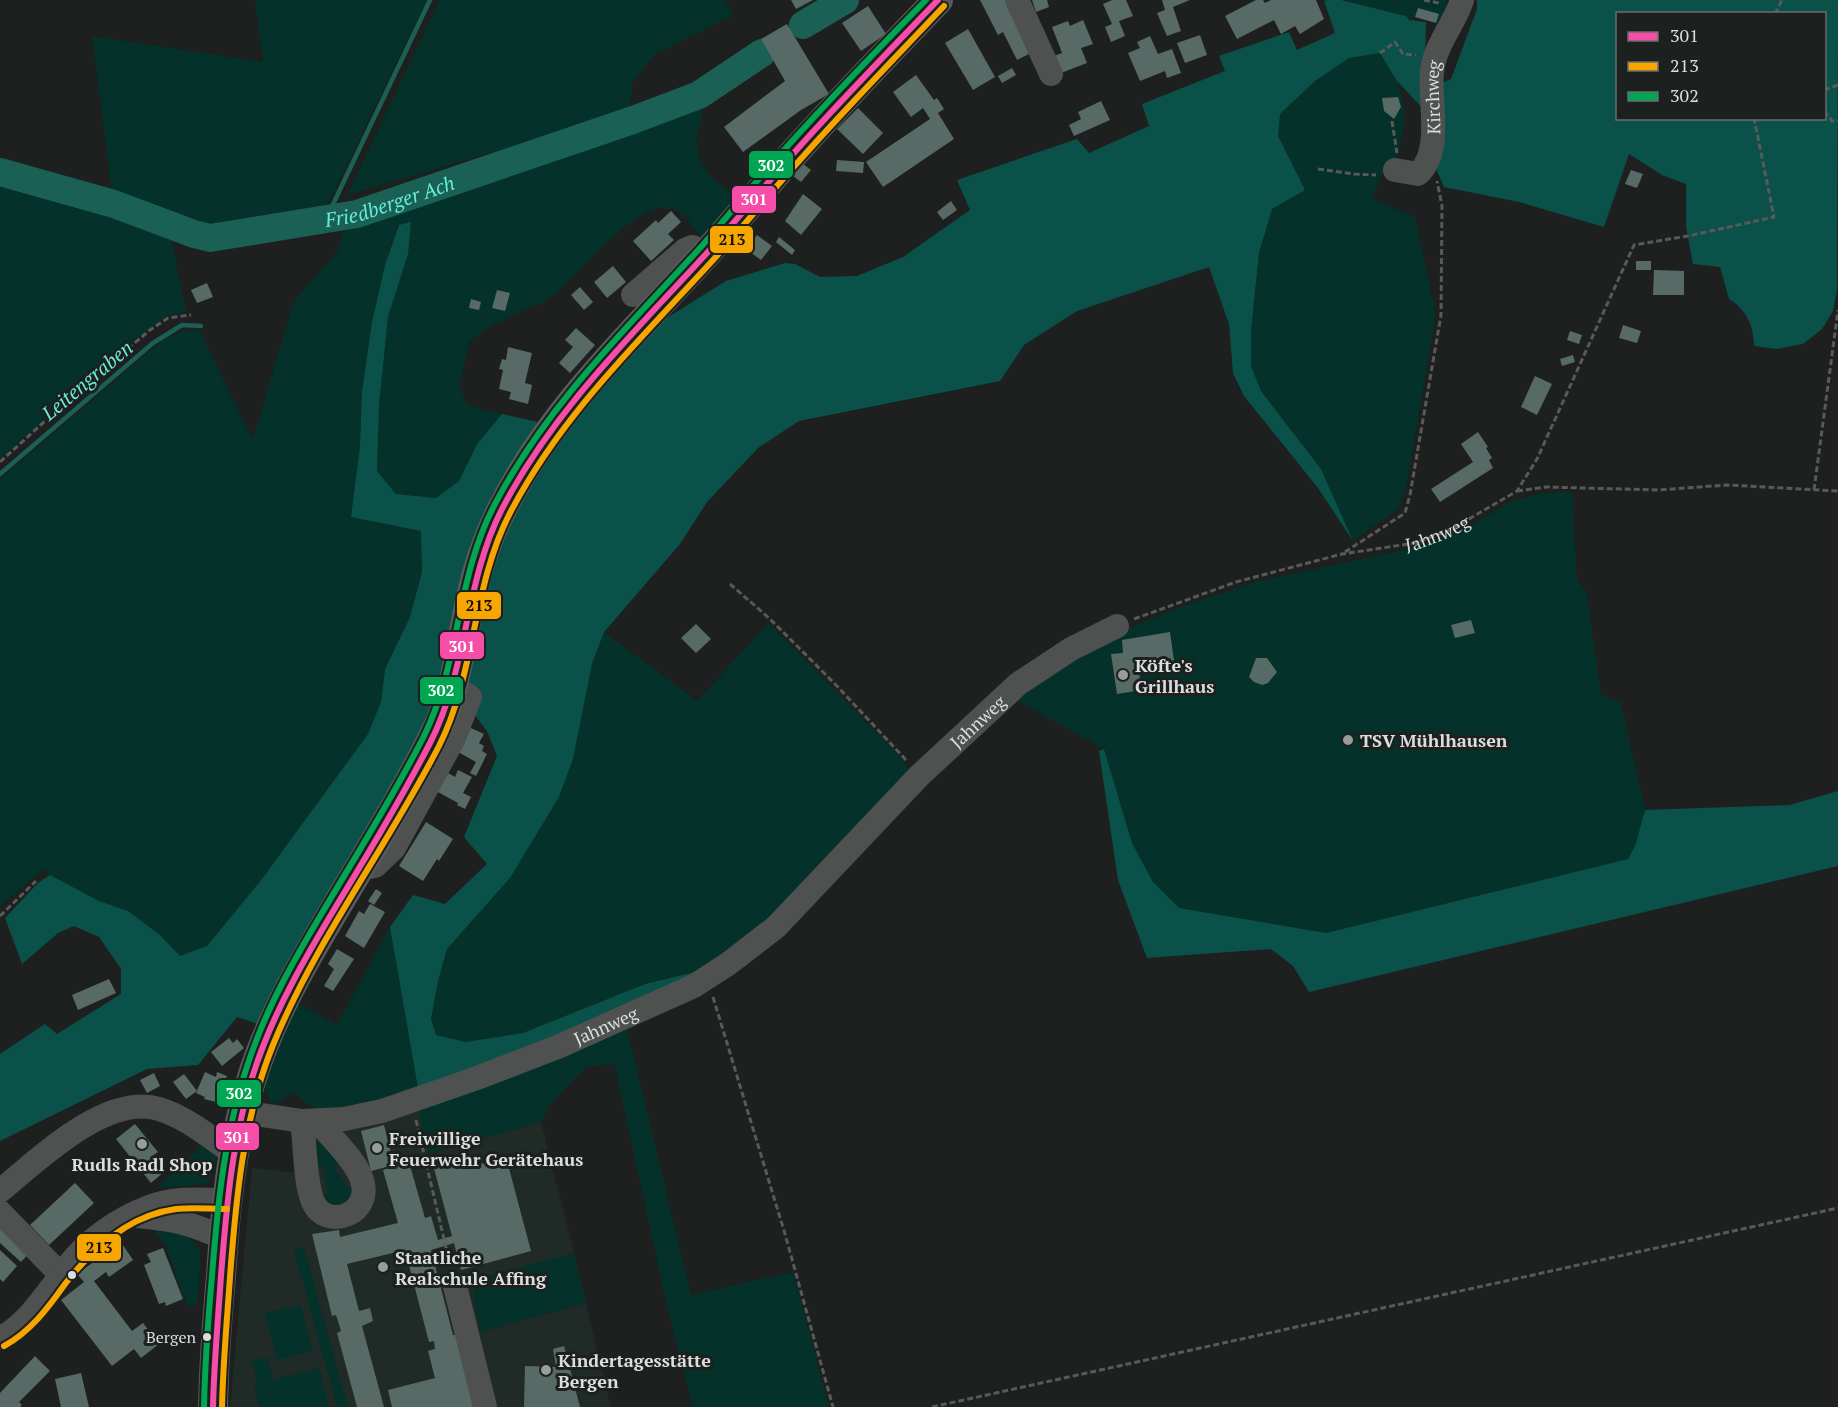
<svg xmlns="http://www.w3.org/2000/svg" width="1838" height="1407" font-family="'PT Serif',serif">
<rect width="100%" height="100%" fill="#1d201f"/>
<!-- built -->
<path fill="#202b28" d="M421,1107L429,1154L541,1122L574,1253L472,1281L480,1332L586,1303L611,1407H230L252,1168L298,1173L310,1128Z"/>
<!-- green -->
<g fill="#04312a">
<path d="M255,0H427L324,212L221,232L199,228L112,192L92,36L263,62Z"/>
<path d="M440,0H725L733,15L655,54L633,82L629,112L347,195Z"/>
<path d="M1341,0H1446V9L1439,24L1416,17L1408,20L1406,16Z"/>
<path d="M1380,53L1397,81L1405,110L1404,128L1397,157L1382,175L1371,198L1415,217L1436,315L1407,482L1399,508L1353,541L1321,469L1261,391L1251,366V331L1259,253L1272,209L1305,190L1278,136L1280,114L1315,81L1349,58Z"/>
<path d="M703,105C702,116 699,127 697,138C694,167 717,182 738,198L701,237C693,226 685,213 672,208C639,198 576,276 553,296C545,303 534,305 524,310C505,319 485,328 469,342L460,384L465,402L482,410L502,414L477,444L459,481L436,498L396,494L377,471L379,405L388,317L408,254L398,225L385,265L372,322L362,392L360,446L351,517L422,531V572L410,617L385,669L381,702L368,734L262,879L207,946L180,956L160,935L128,911L99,901L50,875L44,869L0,906V479L164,339L184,331L199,330L253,440L293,303L337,252L347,221L424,202L546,164Z"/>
<path d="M0,177C58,191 115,209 170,233L186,312L167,316L134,340L0,459Z"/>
<path d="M1572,492L1577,579L1587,594L1601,694L1621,703L1645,810L1635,846L1628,859L1326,933L1179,908L1153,882L1132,843L1104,749L1017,700L1083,649L1169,611L1255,582L1422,546L1471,525L1512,501L1542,493Z"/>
<path d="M769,623L902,759L909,771L770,923L716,967L645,984L523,1033L466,1042L436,1035L431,1019L438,981L447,949L510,878L559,797L573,759L592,664L604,632L697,701Z"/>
<path d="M390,927L419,1094L354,1109L313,1108L293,1092L275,1105L266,1095L265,1085L294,1001L337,1025Z"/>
<path d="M626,1024L691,1295L793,1272L829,1407H693L666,1301L614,1063L586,1067L549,1106L541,1122L429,1154L419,1113L421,1107Z"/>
<path d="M317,1138L340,1163L334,1168L349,1189L355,1184L349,1203L335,1207L320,1196L328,1194L323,1167L315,1168L314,1139Z"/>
<path d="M202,1145L217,1156L211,1178L205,1184L157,1188Z"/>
<path d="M152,1228C171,1231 193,1233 201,1253L197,1304L187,1306L166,1245Z"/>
<path d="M304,1247L348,1407H337L294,1250Z"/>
<path d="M574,1253L586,1303L480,1332L472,1281Z"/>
<path d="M301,1305L312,1351L277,1360L265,1313Z"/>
<path d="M267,1357L273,1380L319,1368L329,1407H260L254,1385L258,1384L252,1361Z"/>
</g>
<!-- forest -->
<g fill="#0a5249" fill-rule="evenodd">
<path d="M1327,0H1341L1406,16L1409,20L1426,22L1425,64L1442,83L1451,79L1477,9V0H1838L1837,289L1833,311L1822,329L1803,344L1777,349L1754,346C1754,326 1746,309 1729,299L1720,267L1693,264L1686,226V184L1662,175L1629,154L1604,227L1519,202L1444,187L1434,164L1429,115L1397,81L1380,53L1349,58L1315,81L1280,114L1278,136L1305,190L1272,209L1259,253L1251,331V366L1261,391L1321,469L1353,541L1318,488L1244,396L1233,373L1229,324L1209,267L1077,311L1024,345L1000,381L799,421L758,448L707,502L680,544L604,632L592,664L573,759L559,797L510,878L447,949L438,981L431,1019L436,1035L466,1042L523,1033L645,984L716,967L419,1094L390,927L413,895L445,904L487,864L464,837L497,756L487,731L471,710L466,686L484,593L503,536L531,483L579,412L662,321L726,281L785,263L795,264L820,277L857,276L903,257L970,210L957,180L1077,139L1089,153L1149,126L1142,104L1225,71L1219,56L1289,32L1297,50L1335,33L1324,1ZM1618,14H1824V118H1618Z"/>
<path d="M411,222L408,254L388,317L379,405L377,471L396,494L436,498L459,481L477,444L502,414L538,422L492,495L473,548L454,644L423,732L261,1025L237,1017L198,1065L147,1069L0,1141V1054L45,1024L57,1034L121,994V969L99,937L74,926L58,933L22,964L5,918L38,883L50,875L99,901L128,911L160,935L180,956L207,946L262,879L368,734L381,702L385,669L410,617L422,572L421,531L351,517L360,446L362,392L372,322L385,265L399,225Z"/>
<path d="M1104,749L1132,843L1153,882L1179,908L1326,933L1628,859L1635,846L1645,810L1790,805L1838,791V866L1309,992L1293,966L1271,949L1147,958L1118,880L1099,751Z"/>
</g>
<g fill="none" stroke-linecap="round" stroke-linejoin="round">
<!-- stream -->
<g stroke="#1a6055" stroke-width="4.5">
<path d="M326,219L430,0"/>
<path d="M0,474L153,343L182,325L201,326"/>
</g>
<!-- river -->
<g stroke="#1a6055" stroke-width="28">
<path d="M803,25L845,0"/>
<path id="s1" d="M0,172L114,204L194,234L210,238L247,232L357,214L633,120L699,95L762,53"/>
</g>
</g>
<!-- building -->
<g fill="#576a66">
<path d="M791,0H813L796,9Z"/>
<path d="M980,0H1007L1031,53L1017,60L1003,32L998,35Z"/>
<path d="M1032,0H1047L1049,7L1036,12Z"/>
<path d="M1112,0H1126L1133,16L1119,21L1125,36L1111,42L1105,27L1112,24L1103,4Z"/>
<path d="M1162,0H1190L1173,7L1181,31L1167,36L1157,13L1165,10Z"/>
<path d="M1256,0H1263L1265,3L1271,0H1316L1324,19L1300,34L1295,26L1281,34L1274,20L1237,39L1225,16Z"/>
<path d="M868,6L886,34L861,51L842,23Z"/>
<path d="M1418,8L1439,14L1436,23L1415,17Z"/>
<path d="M1083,20L1093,44L1081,48L1087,63L1061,73L1054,56L1062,53L1052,27L1068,21L1070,26Z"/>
<path d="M787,24L829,94L801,110L743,152L724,127L785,81L761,39Z"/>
<path d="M968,29L995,77L973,90L945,43Z"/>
<path d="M1200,35L1207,55L1185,63L1177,43Z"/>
<path d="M1150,36L1158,54L1172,49L1181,73L1167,78L1165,71L1140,81L1128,53L1140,48L1137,42Z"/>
<path d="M1012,68L1016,75L1002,83L998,76Z"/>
<path d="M916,75L934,100L937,98L944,109L938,113L954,139L883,187L866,162L930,119L923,108L911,117L893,92Z"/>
<path d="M1398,97L1401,107L1394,119L1384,111L1382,98Z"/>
<path d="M1101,101L1110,120L1074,136L1069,125L1081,119L1078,112Z"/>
<path d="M858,108L883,133L863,154L837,129Z"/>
<path d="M837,160L864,162L863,173L836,171Z"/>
<path d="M803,164L811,170L801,182L793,176Z"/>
<path d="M1631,170L1643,174L1637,188L1625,184Z"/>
<path d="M803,194L822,209L801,235L785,221Z"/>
<path d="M951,201L957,210L943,220L937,212Z"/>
<path d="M671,211L681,222L668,234L674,240L651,261L633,241L656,220L658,223Z"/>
<path d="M757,235L772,246L761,260L746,249Z"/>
<path d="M779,237L795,250L792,255L776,242Z"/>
<rect x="1636" y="261" width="15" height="9"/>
<path d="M613,266L626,282L607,298L594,282Z"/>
<path d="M1654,270L1684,271V295H1653Z"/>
<path d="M207,283L213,297L197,303L191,290Z"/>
<path d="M580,287L593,302L584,310L571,295Z"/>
<path d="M497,290L510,293L505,311L492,308Z"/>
<path d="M471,299L481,302L479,310L469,308Z"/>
<path d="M1623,325L1641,331L1637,343L1619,338Z"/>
<path d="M576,328L595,345L570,373L559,363L573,347L565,340Z"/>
<path d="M1570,331L1582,335L1579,344L1567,340Z"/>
<path d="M508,347L532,353L525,383L532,385L528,404L509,399L511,392L499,389L503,370L499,369L502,359L506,360Z"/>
<path d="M1573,355L1575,362L1562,366L1560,359Z"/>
<path d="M1535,376L1552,384L1537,415L1521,407Z"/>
<path d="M1478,432L1488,447L1486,448L1492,458L1489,460L1493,468L1440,502L1431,489L1473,462L1461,444Z"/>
<path d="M1471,620L1475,633L1455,638L1451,625Z"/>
<path d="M696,624L711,639L696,653L681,638Z"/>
<path d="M1170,632L1175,668L1139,673L1142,690L1117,694L1111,654L1123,653L1122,640Z"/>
<path d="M1256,658H1267L1277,672L1268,683L1262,685L1254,682L1249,677Z"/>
<path d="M471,728L484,734L479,743L484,746L482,751L487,754L476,776L470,773L476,762L458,752Z"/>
<path d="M458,770L472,777L463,793L471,797L465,809L457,805L458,803L436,791L446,772L455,777Z"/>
<path d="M426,822L453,839L439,861L437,859L423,881L399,866Z"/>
<path d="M376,889L382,893L374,905L368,901Z"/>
<path d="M370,904L385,912L364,948L345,936L359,911L364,914Z"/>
<path d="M337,949L354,959L333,991L324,986L334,969L328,964Z"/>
<path d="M109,979L116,993L78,1010L72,995Z"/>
<path d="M229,1038L233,1043L237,1039L244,1048L222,1066L211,1052Z"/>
<path d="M205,1072L216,1077L217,1072L227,1076L225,1080L232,1083L224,1104L204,1099L205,1097L196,1093Z"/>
<path d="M154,1073L160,1086L147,1093L140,1080Z"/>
<path d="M184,1074L197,1091L186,1099L173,1082Z"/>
<path d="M135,1124L158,1152L152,1156L165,1171L151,1183L116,1139Z"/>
<path d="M384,1125L394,1165L371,1171L361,1131Z"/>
<path d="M462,1153L466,1168L506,1157L531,1251L461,1270L454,1243L431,1250L453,1335H456L474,1407H392L388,1390L435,1378L428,1351L435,1349L434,1341L429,1342L405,1250L347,1264L359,1311L370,1308L373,1321L362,1326L384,1407H357L337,1333L341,1331L336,1315L332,1316L312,1234L339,1230L340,1237L398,1223L383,1170L409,1162L425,1218L431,1216L438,1240L452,1236L432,1161Z"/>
<path d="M75,1183L94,1203L49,1245L30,1225Z"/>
<path d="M0,1225L30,1252L21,1262L0,1243Z"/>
<path d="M121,1242L133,1260L109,1277L106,1272L94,1281L132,1331L143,1323L159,1344L141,1358L134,1349L112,1366L61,1300L84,1282L77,1274Z"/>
<path d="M163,1248L183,1299L166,1306L165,1302L159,1304L144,1265L151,1262L147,1254Z"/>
<path d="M0,1250L17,1266L3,1282L0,1279Z"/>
<path d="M564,1346L580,1407H524L525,1366L556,1367L553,1349Z"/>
<path d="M35,1356L50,1371L19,1402L22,1405L20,1407H0V1393Z"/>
<path d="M81,1373L89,1407H61L55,1379Z"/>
</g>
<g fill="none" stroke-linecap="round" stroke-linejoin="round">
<!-- path -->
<g stroke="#585959" stroke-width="3" stroke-dasharray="6 3" stroke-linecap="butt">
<path d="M1424,0L1439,3"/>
<path d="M1775,14L1782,0"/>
<path d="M1380,53L1395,42L1403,54L1416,55"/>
<path d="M1824,90L1838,85"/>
<path d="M1824,111L1832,121H1838"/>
<path d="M1392,121L1397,153"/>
<path d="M1318,169L1354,174L1376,175"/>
<path d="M0,462L77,392L150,330L168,318L191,315"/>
<path d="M1814,490L1838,310"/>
<path d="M1517,491L1546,487L1658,490L1727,485L1838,491"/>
<path d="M1345,552L1405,513L1410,495L1441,315L1442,206L1437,181"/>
<path d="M730,584L769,618L836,685L907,761"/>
<path id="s2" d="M1134,619L1236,582L1342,554L1415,543L1450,530L1517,491L1537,459L1634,245L1688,236L1774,217L1754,118"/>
<path d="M0,916L36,881"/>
<path d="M713,997L785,1234L833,1407"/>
<path d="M416,1120L451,1269"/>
<path d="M932,1407L1838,1208"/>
</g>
<!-- minor -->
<g stroke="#4f5151" stroke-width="24">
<path d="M1017,0L1051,74"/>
<path id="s3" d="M1395,170L1418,174C1443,151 1429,103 1432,72C1435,44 1454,25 1462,0"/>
<path d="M633,295L685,250L692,247L707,253"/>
<path d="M359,869L375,866L394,848L454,738L470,697L453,686"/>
<path id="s4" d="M242,1112L302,1121L344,1119L382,1111L477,1078L560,1046L694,986L728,964L776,927L919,776L1018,684L1071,649L1117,626"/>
<path d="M302,1121C305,1142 305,1181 312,1199C323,1233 378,1215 360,1175C352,1157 331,1137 317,1121"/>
<path d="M0,1191C38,1160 106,1093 159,1109C186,1117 211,1138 234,1154"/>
<path d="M0,1212L61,1275"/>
<path d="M137,1216C172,1219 191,1223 223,1238"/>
<path d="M455,1286L485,1407"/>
<path d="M0,1338C22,1328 37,1306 52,1287C61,1275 70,1262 81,1251C100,1231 131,1212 158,1204C180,1197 205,1200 227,1200"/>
</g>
<!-- major -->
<path stroke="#585b5a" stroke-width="30" d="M213,1407C214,1363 217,1320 221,1276C226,1197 234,1118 264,1044C286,990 316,941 345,892C376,841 407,789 434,735C456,693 460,647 470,601C477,569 487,538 502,509C552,409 632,335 706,254C739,217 770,179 803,143C847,94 893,47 938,0"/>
<!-- bus-1 casing -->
<g stroke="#1c2120" stroke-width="10">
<path id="bus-1" d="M213,1407C214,1363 218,1320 221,1276C227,1197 234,1118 264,1044C282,998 307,955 332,913C366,857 400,801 430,743C468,669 464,583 502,509C553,411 632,335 706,254C735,222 763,188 792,155C839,102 889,51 938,0"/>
</g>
<!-- bus-2 casing -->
<g stroke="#1c2120" stroke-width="10">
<g id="bus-2">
<path d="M4,1346C30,1332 48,1308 65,1284C92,1249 130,1215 176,1209C193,1207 210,1209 227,1209"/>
<path d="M222,1407C223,1363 227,1320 230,1277C236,1198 243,1119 273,1045C316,940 387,847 439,746C476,672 472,586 510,513C561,415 640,340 714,259C743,227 770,193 799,161C846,108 896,57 944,6"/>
</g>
</g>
<!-- bus-3 casing -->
<g stroke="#1c2120" stroke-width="10">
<path id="bus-3" d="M204,1407C205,1363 208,1320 212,1276C218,1197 226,1119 255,1044C272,998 297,955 322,913C357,854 393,797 424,736C461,661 455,578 496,502C548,404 626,329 700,248C729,215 756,181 785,149C831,98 878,49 926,0"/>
</g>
<!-- bus-1 -->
<use href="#bus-1" stroke="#f54da8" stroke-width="6"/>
<!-- bus-2 -->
<use href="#bus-2" stroke="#f7a600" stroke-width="6"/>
<!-- bus-3 -->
<use href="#bus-3" stroke="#00a651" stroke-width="6"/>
</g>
<!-- markers -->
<g fill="#989c9a" stroke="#1c2120" stroke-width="2">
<circle cx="1123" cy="675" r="6"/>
<circle cx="1348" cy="740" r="6"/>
<circle cx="142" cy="1144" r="6"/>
<circle cx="377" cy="1148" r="6"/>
<circle cx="383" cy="1267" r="6"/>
<circle cx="546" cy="1370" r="6"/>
</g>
<g fill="#dbdedd" stroke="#1c2120" stroke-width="2">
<circle cx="72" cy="1275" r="5"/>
<circle cx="207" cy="1337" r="5"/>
</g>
<g text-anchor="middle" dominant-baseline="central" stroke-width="6" stroke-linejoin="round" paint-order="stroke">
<!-- bus labels -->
<g font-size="16" fill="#dbdedd" stroke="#1c2120" text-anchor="end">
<text x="196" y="1337">Bergen</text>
</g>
<!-- street labels -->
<g font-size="18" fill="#dbdedd" stroke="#1c2120">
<text stroke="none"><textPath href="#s3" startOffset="104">Kirchweg</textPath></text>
<text stroke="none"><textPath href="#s2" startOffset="316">Jahnweg</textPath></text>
<text stroke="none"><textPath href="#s4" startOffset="867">Jahnweg</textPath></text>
<text stroke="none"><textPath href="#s4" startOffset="381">Jahnweg</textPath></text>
</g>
<!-- poi labels -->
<g font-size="18" font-weight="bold" fill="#dbdedd" stroke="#1c2120" text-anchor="start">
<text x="1135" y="665">Köfte's<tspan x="1135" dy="21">Grillhaus</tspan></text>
<text x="1360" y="740">TSV Mühlhausen</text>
<text x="389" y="1138">Freiwillige<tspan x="389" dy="21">Feuerwehr Gerätehaus</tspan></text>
<text x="142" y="1164" text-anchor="middle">Rudls Radl Shop</text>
<text x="395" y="1257">Staatliche<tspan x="395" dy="21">Realschule Affing</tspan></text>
<text x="558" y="1360">Kindertagesstätte<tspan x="558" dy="21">Bergen</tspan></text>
</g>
<!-- water labels -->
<g font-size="20" font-style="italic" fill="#67edd5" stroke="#1c2120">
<text stroke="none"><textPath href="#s1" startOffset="404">Friedberger Ach</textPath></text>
<text transform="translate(87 380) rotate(-40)">Leitengraben</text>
</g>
</g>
<g stroke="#1c2120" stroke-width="2">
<rect x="748" y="150" width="46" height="29" rx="6" fill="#00a651"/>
<rect x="731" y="185" width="46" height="29" rx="6" fill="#f54da8"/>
<rect x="709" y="225" width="45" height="29" rx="6" fill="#f7a600"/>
<rect x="456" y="591" width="46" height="29" rx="6" fill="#f7a600"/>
<rect x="439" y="631" width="46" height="29" rx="6" fill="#f54da8"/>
<rect x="419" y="676" width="45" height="29" rx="6" fill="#00a651"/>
<rect x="216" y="1079" width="46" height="29" rx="6" fill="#00a651"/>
<rect x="215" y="1122" width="45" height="29" rx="6" fill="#f54da8"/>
<rect x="76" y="1233" width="46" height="29" rx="6" fill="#f7a600"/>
</g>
<g font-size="16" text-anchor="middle" font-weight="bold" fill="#fff">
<text x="771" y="171">302</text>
<text x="754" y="205">301</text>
<text x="462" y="652">301</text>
<text x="441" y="696">302</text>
<text x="239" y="1099">302</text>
<text x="237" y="1143">301</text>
</g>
<g font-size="16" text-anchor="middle" font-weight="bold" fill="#111">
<text x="732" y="245">213</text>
<text x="479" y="611">213</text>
<text x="99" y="1253">213</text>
</g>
<!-- legend -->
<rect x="1616" y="12" width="210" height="108" fill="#1c2120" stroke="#686d6c" stroke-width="1.5"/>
<rect x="1628" y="32" width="30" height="9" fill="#f54da8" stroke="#686d6c" stroke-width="1.5"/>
<text x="1670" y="42" font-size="18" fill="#dbdedd">301</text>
<rect x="1628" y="62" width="30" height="9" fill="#f7a600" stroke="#686d6c" stroke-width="1.5"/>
<text x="1670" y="72" font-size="18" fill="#dbdedd">213</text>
<rect x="1628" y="92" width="30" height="9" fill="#00a651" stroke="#686d6c" stroke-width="1.5"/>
<text x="1670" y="102" font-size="18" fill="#dbdedd">302</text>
</svg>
